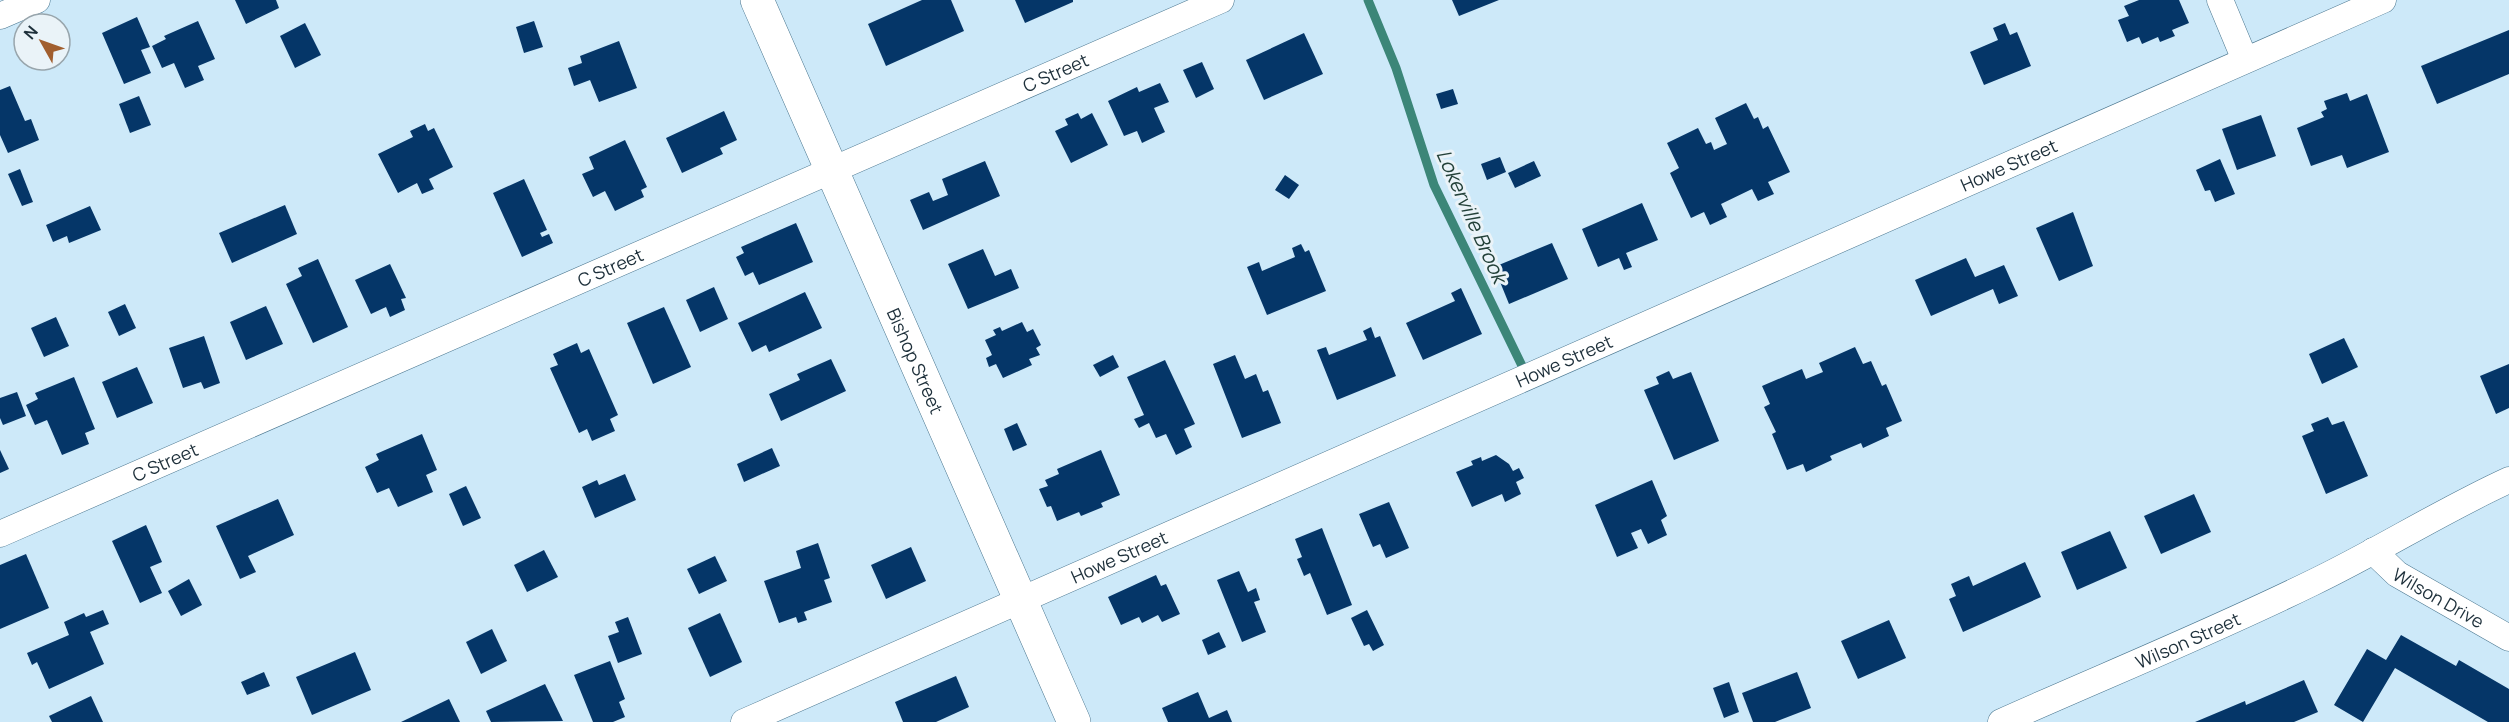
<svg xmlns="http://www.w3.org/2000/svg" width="2509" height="722" font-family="Manrope,sans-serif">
<rect width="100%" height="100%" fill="#cde9f9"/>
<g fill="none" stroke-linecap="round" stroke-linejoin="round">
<!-- stream -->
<path stroke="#3c8678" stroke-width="9" d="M1368,0L1396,68L1434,185L1527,376"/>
</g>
<!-- building -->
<g fill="#053668">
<path d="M235,0H276L279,8L246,24Z"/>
<path d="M922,0H951L964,31L886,66L868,24Z"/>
<path d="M1015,0H1073V2L1025,23Z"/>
<path d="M1452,0H1499L1459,16Z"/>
<path d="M2139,0H2179L2189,23L2172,30L2175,36L2160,42L2158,37L2142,44L2139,37L2127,42L2118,20L2129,16L2124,6Z"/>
<path d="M137,17L150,47L141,50L151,73L124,84L102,33Z"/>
<path d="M198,21L215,59L198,66L204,80L185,88L174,63L162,68L152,46L166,39L164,36Z"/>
<path d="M534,21L543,47L524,53L516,27Z"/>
<path d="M305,23L321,55L295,68L280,36Z"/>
<path d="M2005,23L2010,35L2017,32L2031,66L1984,85L1970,52L1998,40L1993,28Z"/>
<path d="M2509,30V74L2437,104L2421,66Z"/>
<path d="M1304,33L1323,74L1264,100L1246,60Z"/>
<path d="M619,41L637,88L599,102L590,80L574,86L568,68L582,63L580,56Z"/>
<path d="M1202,62L1214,89L1196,98L1183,70Z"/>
<path d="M1160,83L1169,102L1154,108L1165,132L1142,143L1137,131L1124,136L1108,101L1137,87L1139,92Z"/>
<path d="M10,86L25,121L31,119L39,140L8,153L0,135V90Z"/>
<path d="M1453,89L1458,104L1441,109L1436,94Z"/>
<path d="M2347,93L2350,101L2367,94L2389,152L2347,168L2342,155L2311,166L2297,128L2324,117L2321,112L2327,109L2324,101Z"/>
<path d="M139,96L151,125L130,133L119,104Z"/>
<path d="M1746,103L1754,119L1758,117L1763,129L1768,126L1790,172L1768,182L1774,194L1758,201L1752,189L1721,204L1727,217L1710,225L1704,212L1691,218L1670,173L1679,168L1667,143L1698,128L1706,144L1711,142L1714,150L1727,144L1715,118Z"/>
<path d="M724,111L737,140L720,148L723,154L682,173L666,138Z"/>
<path d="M1078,113L1081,119L1092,113L1108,145L1071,163L1055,131L1068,125L1065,119Z"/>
<path d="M2261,115L2276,156L2237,170L2222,129Z"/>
<path d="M425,124L428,131L434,128L453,167L429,179L434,189L422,194L417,183L398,193L378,154L413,137L410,131Z"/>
<path d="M625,140L647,187L641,190L644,197L615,211L605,191L593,197L582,174L594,169L589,157Z"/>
<path d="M1500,157L1506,172L1487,180L1481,164Z"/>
<path d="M2220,159L2235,194L2215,202L2210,190L2205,191L2196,170Z"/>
<path d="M985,161L1000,196L923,230L910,200L929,192L933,201L948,195L942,179Z"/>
<path d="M1534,161L1541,176L1515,188L1508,173Z"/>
<path d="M20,169L33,202L22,206L8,174Z"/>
<path d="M1285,175L1299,185L1289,199L1275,190Z"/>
<path d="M524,179L547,230L540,233L542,237L549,234L553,243L522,257L493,193Z"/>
<path d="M1642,203L1658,240L1626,253L1632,267L1624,270L1619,258L1598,267L1582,229Z"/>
<path d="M285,205L297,234L232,263L219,233Z"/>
<path d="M90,206L101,230L69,243L67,236L53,242L46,225Z"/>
<path d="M2073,212L2093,266L2059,281L2036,228Z"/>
<path d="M796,223L813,262L759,285L753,272L745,276L736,257L744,253L741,247Z"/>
<path d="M1552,243L1568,279L1509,304L1494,267Z"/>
<path d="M1301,244L1305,252L1309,250L1326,291L1267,315L1247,267L1259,262L1262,271L1295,257L1292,248Z"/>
<path d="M983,249L995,276L1011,269L1019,288L968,309L948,264Z"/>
<path d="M1966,258L1975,277L2004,265L2018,296L1999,304L1993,289L1931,316L1915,280Z"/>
<path d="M318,259L348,327L313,343L286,284L302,276L298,268Z"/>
<path d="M390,264L406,298L401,299L405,310L390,317L386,307L371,314L355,280Z"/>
<path d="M714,287L728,319L700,332L686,300Z"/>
<path d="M1461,288L1482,334L1423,360L1406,323L1455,301L1451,293Z"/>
<path d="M805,292L822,328L769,352L766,345L752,352L738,323Z"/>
<path d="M125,304L136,328L119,336L108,312Z"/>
<path d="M266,306L283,344L246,360L230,322Z"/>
<path d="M664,307L691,367L653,384L627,323Z"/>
<path d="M56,317L69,346L44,357L31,328Z"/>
<path d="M1022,322L1027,332L1033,329L1041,345L1036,348L1040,355L1029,359L1032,365L1003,378L996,364L989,367L986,358L992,355L985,340L996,335L993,330L1000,327L1002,331Z"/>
<path d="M1371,327L1375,338L1380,336L1396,376L1337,400L1317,350L1326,347L1329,355L1367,340L1363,331Z"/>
<path d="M204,336L220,383L204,389L201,382L183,388L169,348Z"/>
<path d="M2344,338L2358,367L2322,384L2309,354Z"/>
<path d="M577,343L581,353L589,349L618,415L610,419L615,431L592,441L587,429L579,433L550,368L558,365L553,354Z"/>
<path d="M1855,347L1863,364L1871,361L1882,386L1886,384L1902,421L1886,428L1889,436L1863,448L1861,443L1830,456L1832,460L1806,472L1803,464L1787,470L1772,434L1776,432L1764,407L1770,404L1762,386L1802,369L1806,379L1823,372L1819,363Z"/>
<path d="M1113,355L1119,367L1100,377L1093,365Z"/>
<path d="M1235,355L1245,379L1256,374L1263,392L1268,390L1281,423L1242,438L1213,364Z"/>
<path d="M831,359L846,391L781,421L769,394L800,380L797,374Z"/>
<path d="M1165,360L1195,424L1184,429L1192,447L1176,455L1166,434L1156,438L1149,423L1139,428L1134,419L1144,415L1127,377Z"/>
<path d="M2509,364V408L2496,414L2480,376Z"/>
<path d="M137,367L153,403L117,418L102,382Z"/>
<path d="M1669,371L1673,379L1691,372L1719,441L1674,460L1644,390L1659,384L1656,377Z"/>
<path d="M74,377L95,429L85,433L89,444L62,455L47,420L35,425L26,405L38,399L35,393Z"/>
<path d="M17,392L26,416L3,425L0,418V398Z"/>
<path d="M2328,417L2332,425L2344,421L2368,476L2326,494L2302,436L2314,431L2311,424Z"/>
<path d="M1017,423L1027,445L1013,451L1004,429Z"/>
<path d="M422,434L437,470L426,475L433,492L398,507L389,488L377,493L365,467L379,460L376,454Z"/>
<path d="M772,448L780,466L744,482L737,464Z"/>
<path d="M0,450L9,469L0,473Z"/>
<path d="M1101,450L1120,495L1101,503L1103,507L1081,516L1079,512L1057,521L1051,506L1047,507L1039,489L1048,486L1045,480L1059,474L1057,469Z"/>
<path d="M1496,455L1509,464L1513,471L1519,468L1524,478L1516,482L1521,494L1505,502L1502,494L1472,507L1456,472L1473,465L1471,461L1481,457L1482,461Z"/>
<path d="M625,474L636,500L595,518L582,487L597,480L599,485Z"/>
<path d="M1652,480L1667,516L1661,520L1667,535L1648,544L1641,529L1631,533L1638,548L1617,557L1595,505Z"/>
<path d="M466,486L481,518L463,526L449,494Z"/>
<path d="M2194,494L2211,532L2161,554L2144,516Z"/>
<path d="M278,499L294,535L248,556L256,572L240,579L216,526Z"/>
<path d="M1389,502L1409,548L1386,558L1380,544L1373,547L1359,514Z"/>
<path d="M146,525L162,562L150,567L162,593L140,603L112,541Z"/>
<path d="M1322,528L1352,605L1327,615L1310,573L1304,576L1297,559L1302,557L1295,539Z"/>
<path d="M2110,531L2127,568L2077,590L2061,552Z"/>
<path d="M818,543L830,578L824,580L832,602L804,612L807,620L798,623L796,617L779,623L764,581L801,568L796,551Z"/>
<path d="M911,547L926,581L886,599L871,565Z"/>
<path d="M544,550L558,577L527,592L514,565Z"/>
<path d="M26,554L49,608L0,629V565Z"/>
<path d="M715,556L727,581L699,594L687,569Z"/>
<path d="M2025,562L2041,597L1963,632L1949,599L1956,596L1951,584L1969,576L1973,586Z"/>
<path d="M1239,571L1248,592L1256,588L1260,600L1254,602L1266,632L1242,642L1217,580Z"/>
<path d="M1156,575L1161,586L1166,584L1180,614L1162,622L1158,615L1142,623L1139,617L1121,625L1108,597Z"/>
<path d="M189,579L202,605L181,616L168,591Z"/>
<path d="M103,610L109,624L90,632L104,664L49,689L37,662L32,665L27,653L69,635L64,622L84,613L86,617Z"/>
<path d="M1367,610L1384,645L1373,651L1369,644L1364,646L1351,618Z"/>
<path d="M720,613L742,662L710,677L688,628Z"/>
<path d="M628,617L642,654L618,663L608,636L619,632L615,622Z"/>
<path d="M1889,620L1906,658L1858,679L1841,641Z"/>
<path d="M492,629L507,661L481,674L466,642Z"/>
<path d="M1219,632L1226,647L1208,655L1202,640Z"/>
<path d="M2401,635L2456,666L2459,660L2509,689V722H2488L2395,668L2363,722L2334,705L2367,649L2386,660Z"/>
<path d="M355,652L371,690L312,715L296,677Z"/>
<path d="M610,661L625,699L619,702L625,717L613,722H593L574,675Z"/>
<path d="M264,672L270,686L247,695L241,682Z"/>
<path d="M1797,672L1811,708L1775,722H1753L1742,693Z"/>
<path d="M956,676L969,707L936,722H903L895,702Z"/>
<path d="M2304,680L2318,712L2294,722H2195L2245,701L2246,705Z"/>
<path d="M1729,682L1739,712L1724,718L1713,688Z"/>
<path d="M545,684L563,721L491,722L486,711Z"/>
<path d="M1198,692L1209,718L1227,710L1232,722H1168L1162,708Z"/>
<path d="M91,696L103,722H52L49,716Z"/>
<path d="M449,699L460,722H401Z"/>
</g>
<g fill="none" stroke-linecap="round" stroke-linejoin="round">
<!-- street casing -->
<g stroke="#4a768f" stroke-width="27">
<g id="street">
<path d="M2220,0L2245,60"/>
<path d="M0,16L37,0"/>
<path id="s1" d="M0,534L1221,0"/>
<path id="s2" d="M2373,551L2397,574L2509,638"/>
<path id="s3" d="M744,722L2383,0"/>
<path id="s4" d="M2001,722C2104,676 2210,633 2312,583C2379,551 2441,511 2509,480"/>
</g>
</g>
<!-- secondary casing -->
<g stroke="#4a768f" stroke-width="34">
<g id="secondary">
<path id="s5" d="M757,0L1074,722"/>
</g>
</g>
<!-- street -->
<use href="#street" stroke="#fff" stroke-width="26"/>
<!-- secondary -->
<use href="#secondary" stroke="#fff" stroke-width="33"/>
</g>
<g text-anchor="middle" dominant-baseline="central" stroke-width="6" stroke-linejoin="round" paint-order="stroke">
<!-- street labels -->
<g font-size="18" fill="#1d2f3a" stroke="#eaf3f8">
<text stroke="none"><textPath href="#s1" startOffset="1152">C Street</textPath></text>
<text stroke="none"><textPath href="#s3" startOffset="1382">Howe Street</textPath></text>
<text stroke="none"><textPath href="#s1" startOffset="666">C Street</textPath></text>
<text stroke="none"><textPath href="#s3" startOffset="896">Howe Street</textPath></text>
<text stroke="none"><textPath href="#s5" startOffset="394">Bishop Street</textPath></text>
<text stroke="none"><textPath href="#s1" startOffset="180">C Street</textPath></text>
<text stroke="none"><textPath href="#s3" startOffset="410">Howe Street</textPath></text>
<text stroke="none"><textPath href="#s2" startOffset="81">Wilson Drive</textPath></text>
<text stroke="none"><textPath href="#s4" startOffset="204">Wilson Street</textPath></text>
</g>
<!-- water labels -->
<g font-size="20" font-style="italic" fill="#234139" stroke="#eaf3f8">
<text transform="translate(1472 216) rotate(66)">Lokerville Brook</text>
</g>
</g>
<!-- north arrow -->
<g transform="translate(42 42) rotate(310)"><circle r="28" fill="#eaf3f8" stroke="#98a5ac" stroke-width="1.5"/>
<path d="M0-4.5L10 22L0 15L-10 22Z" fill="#a15e2e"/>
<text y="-9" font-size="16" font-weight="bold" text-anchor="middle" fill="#1d2f3a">N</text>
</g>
</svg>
